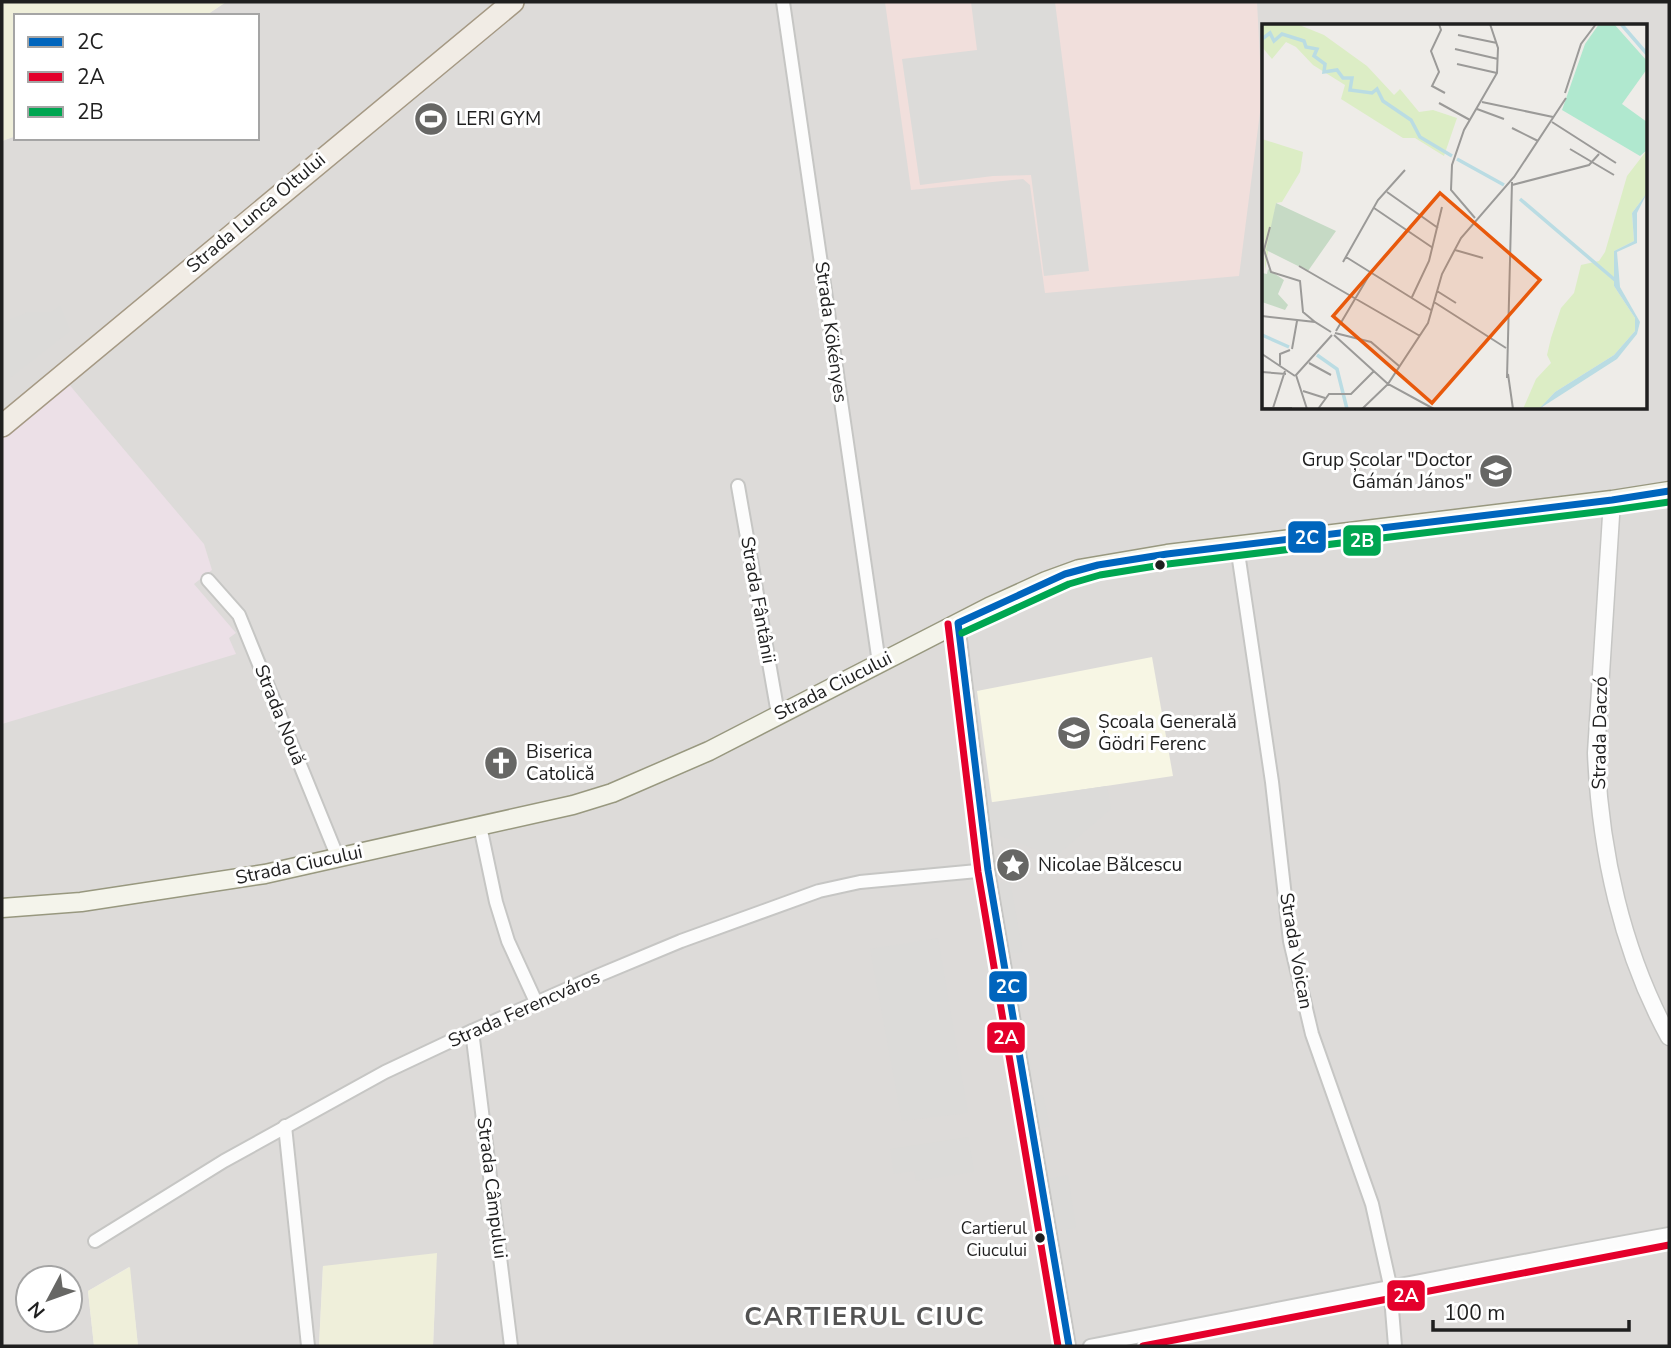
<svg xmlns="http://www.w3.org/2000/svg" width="1671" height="1348" font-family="'Nunito Sans',sans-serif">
<rect width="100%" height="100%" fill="#eeece8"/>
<!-- residential -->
<path fill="#dddbd9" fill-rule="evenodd" d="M226,2H1669V1346H433L435,1299L323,1266L319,1346H138L129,1267L88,1291L94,1346H2V141L16,136V138H257V16H205ZM1263,26H1645V408H1263ZM28,1278H70V1320H28Z"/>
<!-- commercial -->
<path fill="#f1dfdc" d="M885,2H1257L1262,97L1239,276L1045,293L1030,185L1023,179L911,190Z"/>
<!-- industrial -->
<path fill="#ece0e7" d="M67,382L204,544L212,570L194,584L236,633L229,638L236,654L2,724V438Z"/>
<!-- education -->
<path fill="#f7f6e4" d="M1152,657L1173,776L992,803L977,691Z"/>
<!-- religious -->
<g fill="#dcdbd9">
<path d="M971,2H1055L1089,271L1044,276L1031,175L993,176L920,185L902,59L977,50Z"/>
<path d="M60,306L70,331L2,384V323L28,312H51Z"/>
<path d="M1107,786L1111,809L1055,857L982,829L979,804Z"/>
<path d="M1010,881L1023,952L1003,954L990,884Z"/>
<path d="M938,938L968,1113L902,1121L870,949Z"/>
<path d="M1019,1002L1033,1077L1023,1079L1011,1003Z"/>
<path d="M1043,1095L1050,1126L1032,1130L1026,1097Z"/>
<path d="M968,1137L974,1172L916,1181L914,1171L894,1174L890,1149Z"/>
<path d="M1068,1175L1076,1228L1053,1231L1041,1180Z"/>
</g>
<!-- farmland -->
<g fill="#efefda">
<path d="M2,2H226L205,16H16V136L2,141Z"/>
<path d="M437,1253L433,1346H319L323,1266Z"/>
<path d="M130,1267L138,1346H94L88,1291Z"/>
</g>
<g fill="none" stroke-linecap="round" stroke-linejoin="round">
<!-- minor casing -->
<g stroke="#c6c6c4" stroke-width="16">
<g id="minor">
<path d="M783,2L879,663"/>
<path d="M738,486L778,714"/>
<path d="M1237,546L1272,782L1290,941L1312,1034L1372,1204L1390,1285L1395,1346"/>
<path d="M208,580L239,615L338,858"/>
<path d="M958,623L988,870L1069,1346"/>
<path d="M480,826L496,902L508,941L536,1002"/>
<path d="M472,1031L511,1346"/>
<path d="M285,1126L308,1346"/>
<path d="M95,1241L224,1161L385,1072L472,1031L597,976L681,941L819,891L860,882L988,870"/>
<path d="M1090,1346C1283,1308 1476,1269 1669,1234"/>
</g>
</g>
<!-- tertiary casing -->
<g stroke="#c6c6c4" stroke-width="19">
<path id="tertiary" d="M1612,500L1596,753C1600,851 1622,951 1669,1037"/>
</g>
<!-- secondary casing -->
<g stroke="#98987f" stroke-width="21">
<path id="secondary" d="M2,908L81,902L265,874L573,805L612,793L709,751L989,607L1046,581L1079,569L1167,554L1612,500L1669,491"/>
</g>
<!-- primary casing -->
<g stroke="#a59984" stroke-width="24">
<path id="primary" d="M2,426L513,2"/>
</g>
<!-- minor -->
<use href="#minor" stroke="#fcfcfc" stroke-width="12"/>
<!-- tertiary -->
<use href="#tertiary" stroke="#fcfcfc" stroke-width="16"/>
<!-- secondary -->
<use href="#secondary" stroke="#f4f4eb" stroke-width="18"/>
<!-- primary -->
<use href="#primary" stroke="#f1ece5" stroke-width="21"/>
<!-- bus-1 casing -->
<g stroke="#fff" stroke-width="12">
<path id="bus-1" d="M1069,1346L988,870L958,623L1065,574L1098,565L1167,554L1612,500L1669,491"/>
</g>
<!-- bus-2 casing -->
<g stroke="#fff" stroke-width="12">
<g id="bus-2">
<path d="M948,624L978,872L1058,1346"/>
<path d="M1143,1346L1669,1245"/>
</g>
</g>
<!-- bus-3 casing -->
<g stroke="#fff" stroke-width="12">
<path id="bus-3" d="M962,633L1069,584L1100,575L1168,564L1613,510L1669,502"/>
</g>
<!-- bus-1 -->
<use href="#bus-1" stroke="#0065bd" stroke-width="7"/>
<!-- bus-2 -->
<use href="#bus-2" stroke="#e4002b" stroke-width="7"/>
<!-- bus-3 -->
<use href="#bus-3" stroke="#00a651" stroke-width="7"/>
</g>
<!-- icons -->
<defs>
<g id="stadium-disc" transform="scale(1.75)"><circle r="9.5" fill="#676765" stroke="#fff"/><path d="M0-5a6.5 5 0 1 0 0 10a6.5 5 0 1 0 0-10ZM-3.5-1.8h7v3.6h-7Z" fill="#fff"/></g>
<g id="school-disc" transform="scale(1.75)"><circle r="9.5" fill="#676765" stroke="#fff"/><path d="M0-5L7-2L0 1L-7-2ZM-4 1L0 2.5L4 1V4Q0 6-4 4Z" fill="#fff"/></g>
<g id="church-disc" transform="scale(1.75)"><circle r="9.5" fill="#676765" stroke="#fff"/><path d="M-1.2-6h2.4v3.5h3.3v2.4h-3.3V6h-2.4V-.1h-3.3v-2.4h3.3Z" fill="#fff"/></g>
<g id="sight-disc" transform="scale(1.75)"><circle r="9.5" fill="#676765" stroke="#fff"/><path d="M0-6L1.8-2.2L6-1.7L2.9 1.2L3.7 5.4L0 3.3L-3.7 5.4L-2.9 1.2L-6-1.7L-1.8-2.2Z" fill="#fff"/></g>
</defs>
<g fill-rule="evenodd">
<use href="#stadium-disc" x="431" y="119"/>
<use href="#school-disc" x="1496" y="471"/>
<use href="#school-disc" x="1074" y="733"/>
<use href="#church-disc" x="501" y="763"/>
<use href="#sight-disc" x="1013" y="865"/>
</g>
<!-- markers -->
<g fill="#1f1f1f" stroke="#fff" stroke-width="2.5">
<circle cx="1160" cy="565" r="6"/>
<circle cx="1040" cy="1238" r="6"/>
</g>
<g text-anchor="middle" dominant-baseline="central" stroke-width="6" stroke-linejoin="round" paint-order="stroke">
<!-- bus labels -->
<g font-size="17" fill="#1f1f1f" stroke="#fff" text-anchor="end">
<text x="1027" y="1228">Cartierul<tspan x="1027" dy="22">Ciucului</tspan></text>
</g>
<!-- poi labels -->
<g font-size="19" fill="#1f1f1f" stroke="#fff" text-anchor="start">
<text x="456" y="119">LERI GYM</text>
<text x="1472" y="460" text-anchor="end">Grup Școlar "Doctor<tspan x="1472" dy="22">Gámán János"</tspan></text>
<text x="1098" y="722">Școala Generală<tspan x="1098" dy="22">Gödri Ferenc</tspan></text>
<text x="526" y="752">Biserica<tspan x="526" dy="22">Catolică</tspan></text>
<text x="1038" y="865">Nicolae Bălcescu</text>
</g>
<!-- street labels -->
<g font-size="19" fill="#1f1f1f" stroke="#fff">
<text transform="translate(256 213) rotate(-40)">Strada Lunca Oltului</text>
<text transform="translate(831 332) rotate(82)">Strada Kökényes</text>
<text transform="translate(758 600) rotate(80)">Strada Fântânii</text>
<text transform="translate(833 686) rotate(-27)">Strada Ciucului</text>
<text transform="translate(280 715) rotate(68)">Strada Nouă</text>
<text transform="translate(1600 733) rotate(-89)">Strada Daczó</text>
<text transform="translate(299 865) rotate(-12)">Strada Ciucului</text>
<text transform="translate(1296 951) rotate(80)">Strada Voican</text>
<text transform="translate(524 1009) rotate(-24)">Strada Ferencváros</text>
<text transform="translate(492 1188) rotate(83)">Strada Câmpului</text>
</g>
<!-- district labels -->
<g font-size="26" font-weight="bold" letter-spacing="2" fill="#525252" stroke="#fff">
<text x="865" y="1316">CARTIERUL CIUC</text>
</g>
</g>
<!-- overview -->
<g transform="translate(1262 24)">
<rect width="385" height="385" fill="#eeece8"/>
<path d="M0,0H35L62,11L105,42L132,71L138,65L157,88L171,86L195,94L182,132L153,114H141L79,75L83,61L51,41L34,23L24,18L10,35L0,23ZM0,115L41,128L38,148L20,178L14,179L3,247ZM385,126V169L370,189L372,217L352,227V262L373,294V307L352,331L293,368L277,385H261L274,355L289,339L285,331L289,314L299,284L312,269L319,241L337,237L343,228L365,152Z" fill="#dcedc5"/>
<path d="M14,179L74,207L46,247L4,226ZM6,245L22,256L16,270L26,281L23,286L0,278V249L5,250Z" fill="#c6dac5"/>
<path d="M337,0H352L385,37V45L360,80L385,98V126L378,132L300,86L323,20Z" fill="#b0e8cf"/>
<path d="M385,169L375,189V219L355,228L358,263L378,298L375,310L355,335L277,385L293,368L352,331L373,307V294L352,262V227L372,217L370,189Z" fill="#badce3"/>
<path fill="none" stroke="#badce3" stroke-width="3.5" d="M359,0L385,30M0,15L8,9L12,17L20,10L42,17L44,23L55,25L52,32L63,40L62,48L75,46L81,54H90L88,66L110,69L115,65L121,77L149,96L158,113L190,132M195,135L242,161M258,175L353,256M0,311L27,323M55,331L75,345L85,385"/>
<path fill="none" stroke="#9b9a98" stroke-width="2" d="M177,0L179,6L169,27L177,48L170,62L183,69M196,11L235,19M193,25L236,35M195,40L235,49M303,69L319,20L334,0M220,78L291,93M177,79L208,96M215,85L242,95M290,98L354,139M250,104L276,117M308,125L352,151M250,161L327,141L337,130M125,168L176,204M112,184L171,224M213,194L189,166L190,141L202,106L235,49L236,24L228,0M8,203L2,226L9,248L38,257L41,288L53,298M193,226L221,234M84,233L169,286M81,238L116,176L143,146M37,242L158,312M175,267L194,279M150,273L167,237L180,183M172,278L244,324M0,292L53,298L69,308M74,307L109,248M73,309L109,318L137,342M72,311L126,360L100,385M30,325L35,297M0,330L33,352M47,339L69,351M18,341V330L28,326M0,348L24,350M246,350L251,385M245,354L250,158M41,367L63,374M0,384H30M11,384L23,347M45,385L34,351L70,311M56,385L67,370H89L112,347M172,385L126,360L166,299L180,250L199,214L252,153L304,74"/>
<path fill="#e8590c" fill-opacity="0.15" stroke="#e8590c" stroke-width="3.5" d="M178,169L278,256L170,379L71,292Z"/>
<rect width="385" height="385" fill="none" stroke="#1f1f1f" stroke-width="3.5"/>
</g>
<g stroke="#fff" stroke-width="2.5">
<rect x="1287" y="520" width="40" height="34" rx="7" fill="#0065bd"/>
<rect x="1342" y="524" width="40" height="33" rx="7" fill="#00a651"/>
<rect x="988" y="970" width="40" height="33" rx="7" fill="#0065bd"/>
<rect x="986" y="1021" width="40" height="33" rx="7" fill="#e4002b"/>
<rect x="1386" y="1279" width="40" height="33" rx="7" fill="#e4002b"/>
</g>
<g font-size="19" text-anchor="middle" font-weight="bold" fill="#fff">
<text x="1307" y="544">2C</text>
<text x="1362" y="547">2B</text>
<text x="1008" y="993">2C</text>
<text x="1006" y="1044">2A</text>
<text x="1406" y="1302">2A</text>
</g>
<!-- border -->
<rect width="1671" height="1348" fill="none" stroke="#1f1f1f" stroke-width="7"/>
<!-- legend -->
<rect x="14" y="14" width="245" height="126" fill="#ffffff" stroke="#a5a5a5" stroke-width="2"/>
<rect x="28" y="37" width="35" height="10" fill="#0065bd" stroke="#a5a5a5" stroke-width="2"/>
<text x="77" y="49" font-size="21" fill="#1f1f1f">2C</text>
<rect x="28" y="72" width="35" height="10" fill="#e4002b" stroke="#a5a5a5" stroke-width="2"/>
<text x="77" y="84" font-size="21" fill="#1f1f1f">2A</text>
<rect x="28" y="107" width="35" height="10" fill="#00a651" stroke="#a5a5a5" stroke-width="2"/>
<text x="77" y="119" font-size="21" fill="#1f1f1f">2B</text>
<!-- north arrow -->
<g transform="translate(49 1299) rotate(229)"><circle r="33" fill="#ffffff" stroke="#a5a5a5" stroke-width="2"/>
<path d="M0-5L12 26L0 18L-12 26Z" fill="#676765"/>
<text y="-10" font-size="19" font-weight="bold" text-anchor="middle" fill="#1f1f1f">N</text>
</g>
<!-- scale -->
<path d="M1433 1320v10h196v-10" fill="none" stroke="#1f1f1f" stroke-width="3.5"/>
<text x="1444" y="1320" font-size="21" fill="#1f1f1f" stroke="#ffffff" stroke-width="5" paint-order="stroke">100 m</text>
</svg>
